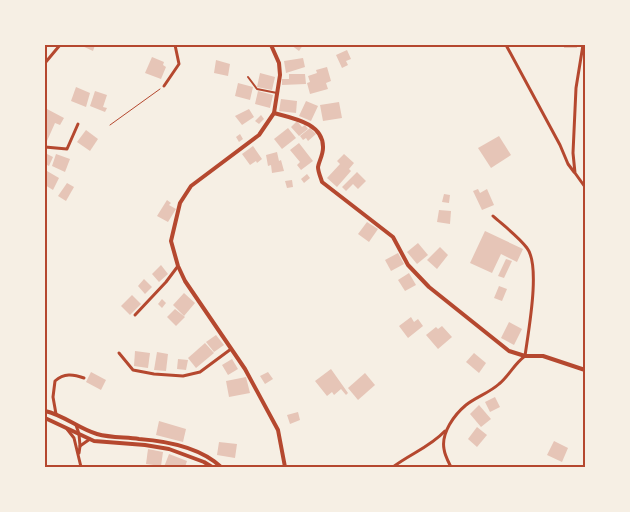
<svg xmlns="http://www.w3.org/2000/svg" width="630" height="512" font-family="Barlow,sans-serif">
<rect width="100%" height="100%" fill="#f6efe4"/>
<!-- building -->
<g fill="#e6c5b7">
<path d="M80,45H95L93,51Z"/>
<path d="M291,45H303L299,51Z"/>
<rect x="564" y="45" width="13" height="3"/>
<path d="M347,50L351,59L346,61L348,65L342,68L336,55Z"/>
<path d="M152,57L164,62L163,65L166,67L161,79L145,73Z"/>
<path d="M303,58L305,67L286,73L284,61Z"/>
<path d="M216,60L230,64L228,76L214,73Z"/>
<path d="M327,67L331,81L326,83L328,89L310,94L307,83L310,82L308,76L317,73L316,70Z"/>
<path d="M260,73L275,77L272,90L257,87Z"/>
<path d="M289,74H305L306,84L282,85V79H289Z"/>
<path d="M238,83L253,87L250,100L235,96Z"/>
<path d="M76,87L90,93L86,107L71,101Z"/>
<path d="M95,91L107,95L103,107L107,108L105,112L90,106Z"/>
<path d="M258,91L273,95L270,108L255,104Z"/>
<path d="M281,99L297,101L296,113L279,111Z"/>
<path d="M306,101L318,106L311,121L299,116Z"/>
<path d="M339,102L342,118L323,121L320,105Z"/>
<path d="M47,109L64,118L60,125L55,123L47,141L45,140V114Z"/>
<path d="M249,109L254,117L242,125L235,116Z"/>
<path d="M261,115L264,119L259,124L255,121Z"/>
<path d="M297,121L302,127L305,125L308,129L299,136L291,127Z"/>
<path d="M288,128L296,138L282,149L274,139Z"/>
<path d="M310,128L316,134L308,141L306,138L303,140L300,136Z"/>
<path d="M86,130L98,139L90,151L77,142Z"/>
<path d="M240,134L243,139L239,142L236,137Z"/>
<path d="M499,136L511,155L491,168L478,148Z"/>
<path d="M299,143L313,161L301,170L297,165L300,162L290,150Z"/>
<path d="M253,146L262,159L257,163L256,161L250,165L242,154Z"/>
<path d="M277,152L279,161L281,160L284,171L272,173L271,165L268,166L266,155Z"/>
<path d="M45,153L53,157L49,166L45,164Z"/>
<path d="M56,154L70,159L65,172L52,166Z"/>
<path d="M344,154L354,163L349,169L351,171L337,187L327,178L340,164L337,161Z"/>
<path d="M47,171L59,178L53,190L45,185Z"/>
<path d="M357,172L366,181L358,189L353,184L346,191L342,187Z"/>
<path d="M307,174L310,178L304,183L301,179Z"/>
<path d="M292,180L293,187L287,188L285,181Z"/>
<path d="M67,183L74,187L66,201L58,196Z"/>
<path d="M478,189L480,193L487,189L494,205L482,210L473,191Z"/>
<path d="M444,194L450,195L449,203L442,202Z"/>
<path d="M167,200L171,203L169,205L176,209L168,222L157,216Z"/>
<path d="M439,210L451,211L450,224L437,222Z"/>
<path d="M367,222L378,229L369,242L358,234Z"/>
<path d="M485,231L523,249L517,262L501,254L492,273L470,263Z"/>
<path d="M418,243L428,255L417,264L407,252Z"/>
<path d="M440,247L448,255L437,269L427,260Z"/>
<path d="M398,253L404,264L391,271L385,260Z"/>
<path d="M506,259L512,261L504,278L498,276Z"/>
<path d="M161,265L168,274L159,282L152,274Z"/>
<path d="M409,273L416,285L405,291L398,280Z"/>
<path d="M144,279L152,287L145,294L138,286Z"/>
<path d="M499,286L507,289L502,301L494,298Z"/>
<path d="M184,293L195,303L184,316L173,305Z"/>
<path d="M132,295L141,304L130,315L121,306Z"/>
<path d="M162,299L166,303L162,308L158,304Z"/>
<path d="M175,309L185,317L176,326L167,317Z"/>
<path d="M411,317L414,322L418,319L423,326L408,338L399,326Z"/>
<path d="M509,322L522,329L514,345L501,338Z"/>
<path d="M442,326L452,337L438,349L426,335L436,327L438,329Z"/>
<path d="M216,335L224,345L214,352L206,342Z"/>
<path d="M205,343L214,353L196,368L188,358Z"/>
<path d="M135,351L150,353L148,368L134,366Z"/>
<path d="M157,352L168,354L166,371L154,370Z"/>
<path d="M474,353L486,363L479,373L466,362Z"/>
<path d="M178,359L188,360L186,370L177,369Z"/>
<path d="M232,359L238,369L228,375L222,365Z"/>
<path d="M331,369L348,393L346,395L341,389L334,395L332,392L327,396L315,381Z"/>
<path d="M91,372L106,380L101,390L86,382Z"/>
<path d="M268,372L273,379L265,384L260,376Z"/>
<path d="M365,373L375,385L358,400L348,388Z"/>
<path d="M246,377L250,393L229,397L226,381Z"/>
<path d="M495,397L500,407L490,412L485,402Z"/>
<path d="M479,405L491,419L481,427L470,414Z"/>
<path d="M298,412L300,420L290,424L287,415Z"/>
<path d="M159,421L186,429L183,442L156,435Z"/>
<path d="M477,427L487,435L477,447L468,439Z"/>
<path d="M554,441L568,448L562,462L547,455Z"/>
<path d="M219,442L237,444L235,458L217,455Z"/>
<path d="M148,449L163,452L161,466L146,464Z"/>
<path d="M169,454L187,461L185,467H164Z"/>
</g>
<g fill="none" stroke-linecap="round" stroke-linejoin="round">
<!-- path -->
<path stroke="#b5482f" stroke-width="1" d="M110,125L160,89"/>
<!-- service -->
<path stroke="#b5482f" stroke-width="2" d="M248,77L257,89L277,93"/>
<!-- minor -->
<g stroke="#b5482f" stroke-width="3">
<path d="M506,45L560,145L568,164L574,172"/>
<path d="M583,45L576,88L573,153L575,173L585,187"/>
<path d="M45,63L60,45"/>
<path d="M164,86L179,64L175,45"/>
<path d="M45,147L67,149L78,124"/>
<path d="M135,315L166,282L178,266"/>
<path d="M119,353L133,370L154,374L183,376L200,372L231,349"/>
<path d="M56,414L53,397L55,381C64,373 73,374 84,378"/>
<path d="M76,425L79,434L80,446"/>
<path d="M67,429L74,438L81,467"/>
<path d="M79,453L80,446L90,439"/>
<path d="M393,467C410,454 430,447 445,431"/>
<path d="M451,467C448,461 445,456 444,449C441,433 454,415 466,405C476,397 489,393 499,384C509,376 514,364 525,356C528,333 541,266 527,248C519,237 503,225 493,216"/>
</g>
<!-- tertiary -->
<g stroke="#b5482f" stroke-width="4">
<path d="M271,45L279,63L280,75L274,113L259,135L191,186L180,203L171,241L178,266L185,281L245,369L278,430L285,467"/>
<path d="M274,113C292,118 324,123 323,148C323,155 319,161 318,167C318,172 321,178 322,182L393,237L408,265L429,287L509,351L525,356H543L585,370"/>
<path d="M45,411C64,415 79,429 97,434C111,438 126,437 139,439C166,441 201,448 221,467"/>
<path d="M45,418L94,441L145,445L169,449L204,462L212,467"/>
</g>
</g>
<!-- border -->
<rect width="630" height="512" fill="none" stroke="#f6efe4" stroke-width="92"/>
<rect x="46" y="46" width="538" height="420" fill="none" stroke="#b5482f" stroke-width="2"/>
</svg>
